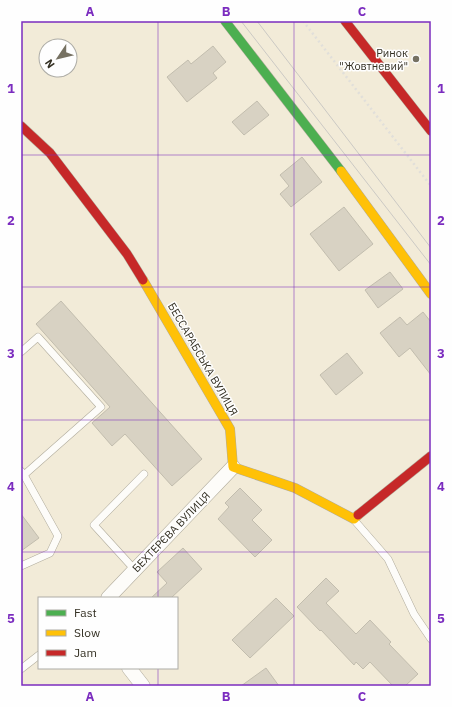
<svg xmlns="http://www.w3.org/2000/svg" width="452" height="707" font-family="'IBM Plex Sans',sans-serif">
<rect width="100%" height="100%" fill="#f2ebd8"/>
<!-- building -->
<g fill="#d8d2c3" stroke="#c2bdae">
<path d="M213,46L226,62L213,73L217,78L187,102L167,77L188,60L191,64Z"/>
<path d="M257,101L269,115L244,135L232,122Z"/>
<path d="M302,157L322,182L291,207L280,194L289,186L280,175Z"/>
<path d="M344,207L373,244L339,271L310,234Z"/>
<path d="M390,272L403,289L378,308L365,290Z"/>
<path d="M61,301L202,459L172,486L125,434L112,446L92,423L110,407L36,324Z"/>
<path d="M423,312L431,322V375L410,348L399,357L380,333L400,317L407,325Z"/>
<path d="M347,353L363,373L336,395L320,375Z"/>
<path d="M240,488L262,510L252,520L272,540L255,557L218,519L229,507L225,503Z"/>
<path d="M21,514L39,538L21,551Z"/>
<path d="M183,548L202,569L171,598H151L167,583L157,572Z"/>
<path d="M326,578L339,591L326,603L356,634L370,620L391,642L389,644L418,674L405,686H393L370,662L363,669L356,662L354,665L321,630L320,631L297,607Z"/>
<path d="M276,598L294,616L250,658L232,640Z"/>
<path d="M266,668L279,686H241Z"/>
</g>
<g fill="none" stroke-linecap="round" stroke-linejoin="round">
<!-- lane casing -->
<g stroke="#b1ac9d" stroke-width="8">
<g id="lane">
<path d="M21,352L38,337L101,407L24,475"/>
<path d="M21,471L24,475L58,536L50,553L21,566"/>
<path d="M355,521L388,559L414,614L431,639"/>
<path d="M135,570L94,525L144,474"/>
<path d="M21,669L39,655"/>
</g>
</g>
<!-- street casing -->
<g stroke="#b1ac9d" stroke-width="15">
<g id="street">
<path d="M108,598L233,467"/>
<path d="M129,668L143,686"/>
</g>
</g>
<!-- fast casing -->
<g stroke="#b1ac9d" stroke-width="10">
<path id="fast" d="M225,21L341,171"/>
</g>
<!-- slow casing -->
<g stroke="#b1ac9d" stroke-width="10">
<g id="slow">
<path d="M341,171L431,294"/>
<path d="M143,280L230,429L233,467L295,488L354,519L358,515"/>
</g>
</g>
<!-- jam casing -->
<g stroke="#b1ac9d" stroke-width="10">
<g id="jam">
<path d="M345,21L431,131"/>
<path d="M21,126L50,153L127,254L143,280"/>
<path d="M358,515L431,456"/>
</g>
</g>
<!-- path -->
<path stroke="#e1dfda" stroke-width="2.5" stroke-dasharray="2 3" stroke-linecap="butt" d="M303,21L431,186"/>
<!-- lane -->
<use href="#lane" stroke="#fdfcf9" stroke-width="7"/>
<!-- street -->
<use href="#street" stroke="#fdfcf9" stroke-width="14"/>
<!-- fast -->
<use href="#fast" stroke="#4caf50" stroke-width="9"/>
<!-- slow -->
<use href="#slow" stroke="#ffc107" stroke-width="9"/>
<!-- jam -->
<use href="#jam" stroke="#c62828" stroke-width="9"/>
<!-- tram -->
<g stroke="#cbc9c4" stroke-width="1">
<path d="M241,21L431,265"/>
<path d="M257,21L431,248"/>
</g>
</g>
<!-- grid -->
<path fill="none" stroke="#7b2cbf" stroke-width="1" stroke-opacity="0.55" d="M158,21V598M294,21V686M21,155H431M21,287H431M21,420H431M21,552H431M158,668V686"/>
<!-- markers -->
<circle fill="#767162" stroke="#fefefe" stroke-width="1.5" cx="416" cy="59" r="4"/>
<g text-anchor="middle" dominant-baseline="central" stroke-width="3" stroke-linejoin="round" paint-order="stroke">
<!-- poi labels -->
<g font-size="11" fill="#343023" stroke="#fefefe" text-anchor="end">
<text x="408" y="53">Ринок<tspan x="408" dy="13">"Жовтневий"</tspan></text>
</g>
<!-- street labels -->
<g font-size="11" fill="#343023" stroke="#fefefe">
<text transform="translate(203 359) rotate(60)">БЕССАРАБСЬКА ВУЛИЦЯ</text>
<text transform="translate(171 532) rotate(-46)">БЕХТЕРЄВА ВУЛИЦЯ</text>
</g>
</g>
<!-- border -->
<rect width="452" height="707" fill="none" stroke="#fefefe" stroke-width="44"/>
<!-- legend -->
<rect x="38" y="597" width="140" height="72" fill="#fefefe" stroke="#adaca6"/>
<rect x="46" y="610" width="20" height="6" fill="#4caf50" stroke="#adaca6"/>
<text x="74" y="617" font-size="12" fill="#343023">Fast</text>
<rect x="46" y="630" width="20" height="6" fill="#ffc107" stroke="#adaca6"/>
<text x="74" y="637" font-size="12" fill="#343023">Slow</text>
<rect x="46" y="650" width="20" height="6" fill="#c62828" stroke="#adaca6"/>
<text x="74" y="657" font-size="12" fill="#343023">Jam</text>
<!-- north arrow -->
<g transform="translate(58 58) rotate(235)"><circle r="19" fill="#fefefe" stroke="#adaca6"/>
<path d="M0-3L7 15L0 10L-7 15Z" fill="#767162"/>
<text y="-6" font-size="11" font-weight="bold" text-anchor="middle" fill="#343023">N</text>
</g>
<rect x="22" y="22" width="408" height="663" fill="none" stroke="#7b2cbf" stroke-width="1.5"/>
<g font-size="13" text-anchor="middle" font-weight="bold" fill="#7b2cbf">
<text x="90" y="16">A</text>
<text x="226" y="16">B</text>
<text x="362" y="16">C</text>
<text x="11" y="93">1</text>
<text x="441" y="93">1</text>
<text x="11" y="225">2</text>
<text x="441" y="225">2</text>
<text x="11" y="358">3</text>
<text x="441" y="358">3</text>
<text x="11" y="491">4</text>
<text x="441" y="491">4</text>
<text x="11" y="623">5</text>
<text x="441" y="623">5</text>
<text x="90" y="701">A</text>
<text x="226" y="701">B</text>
<text x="362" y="701">C</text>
</g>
</svg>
